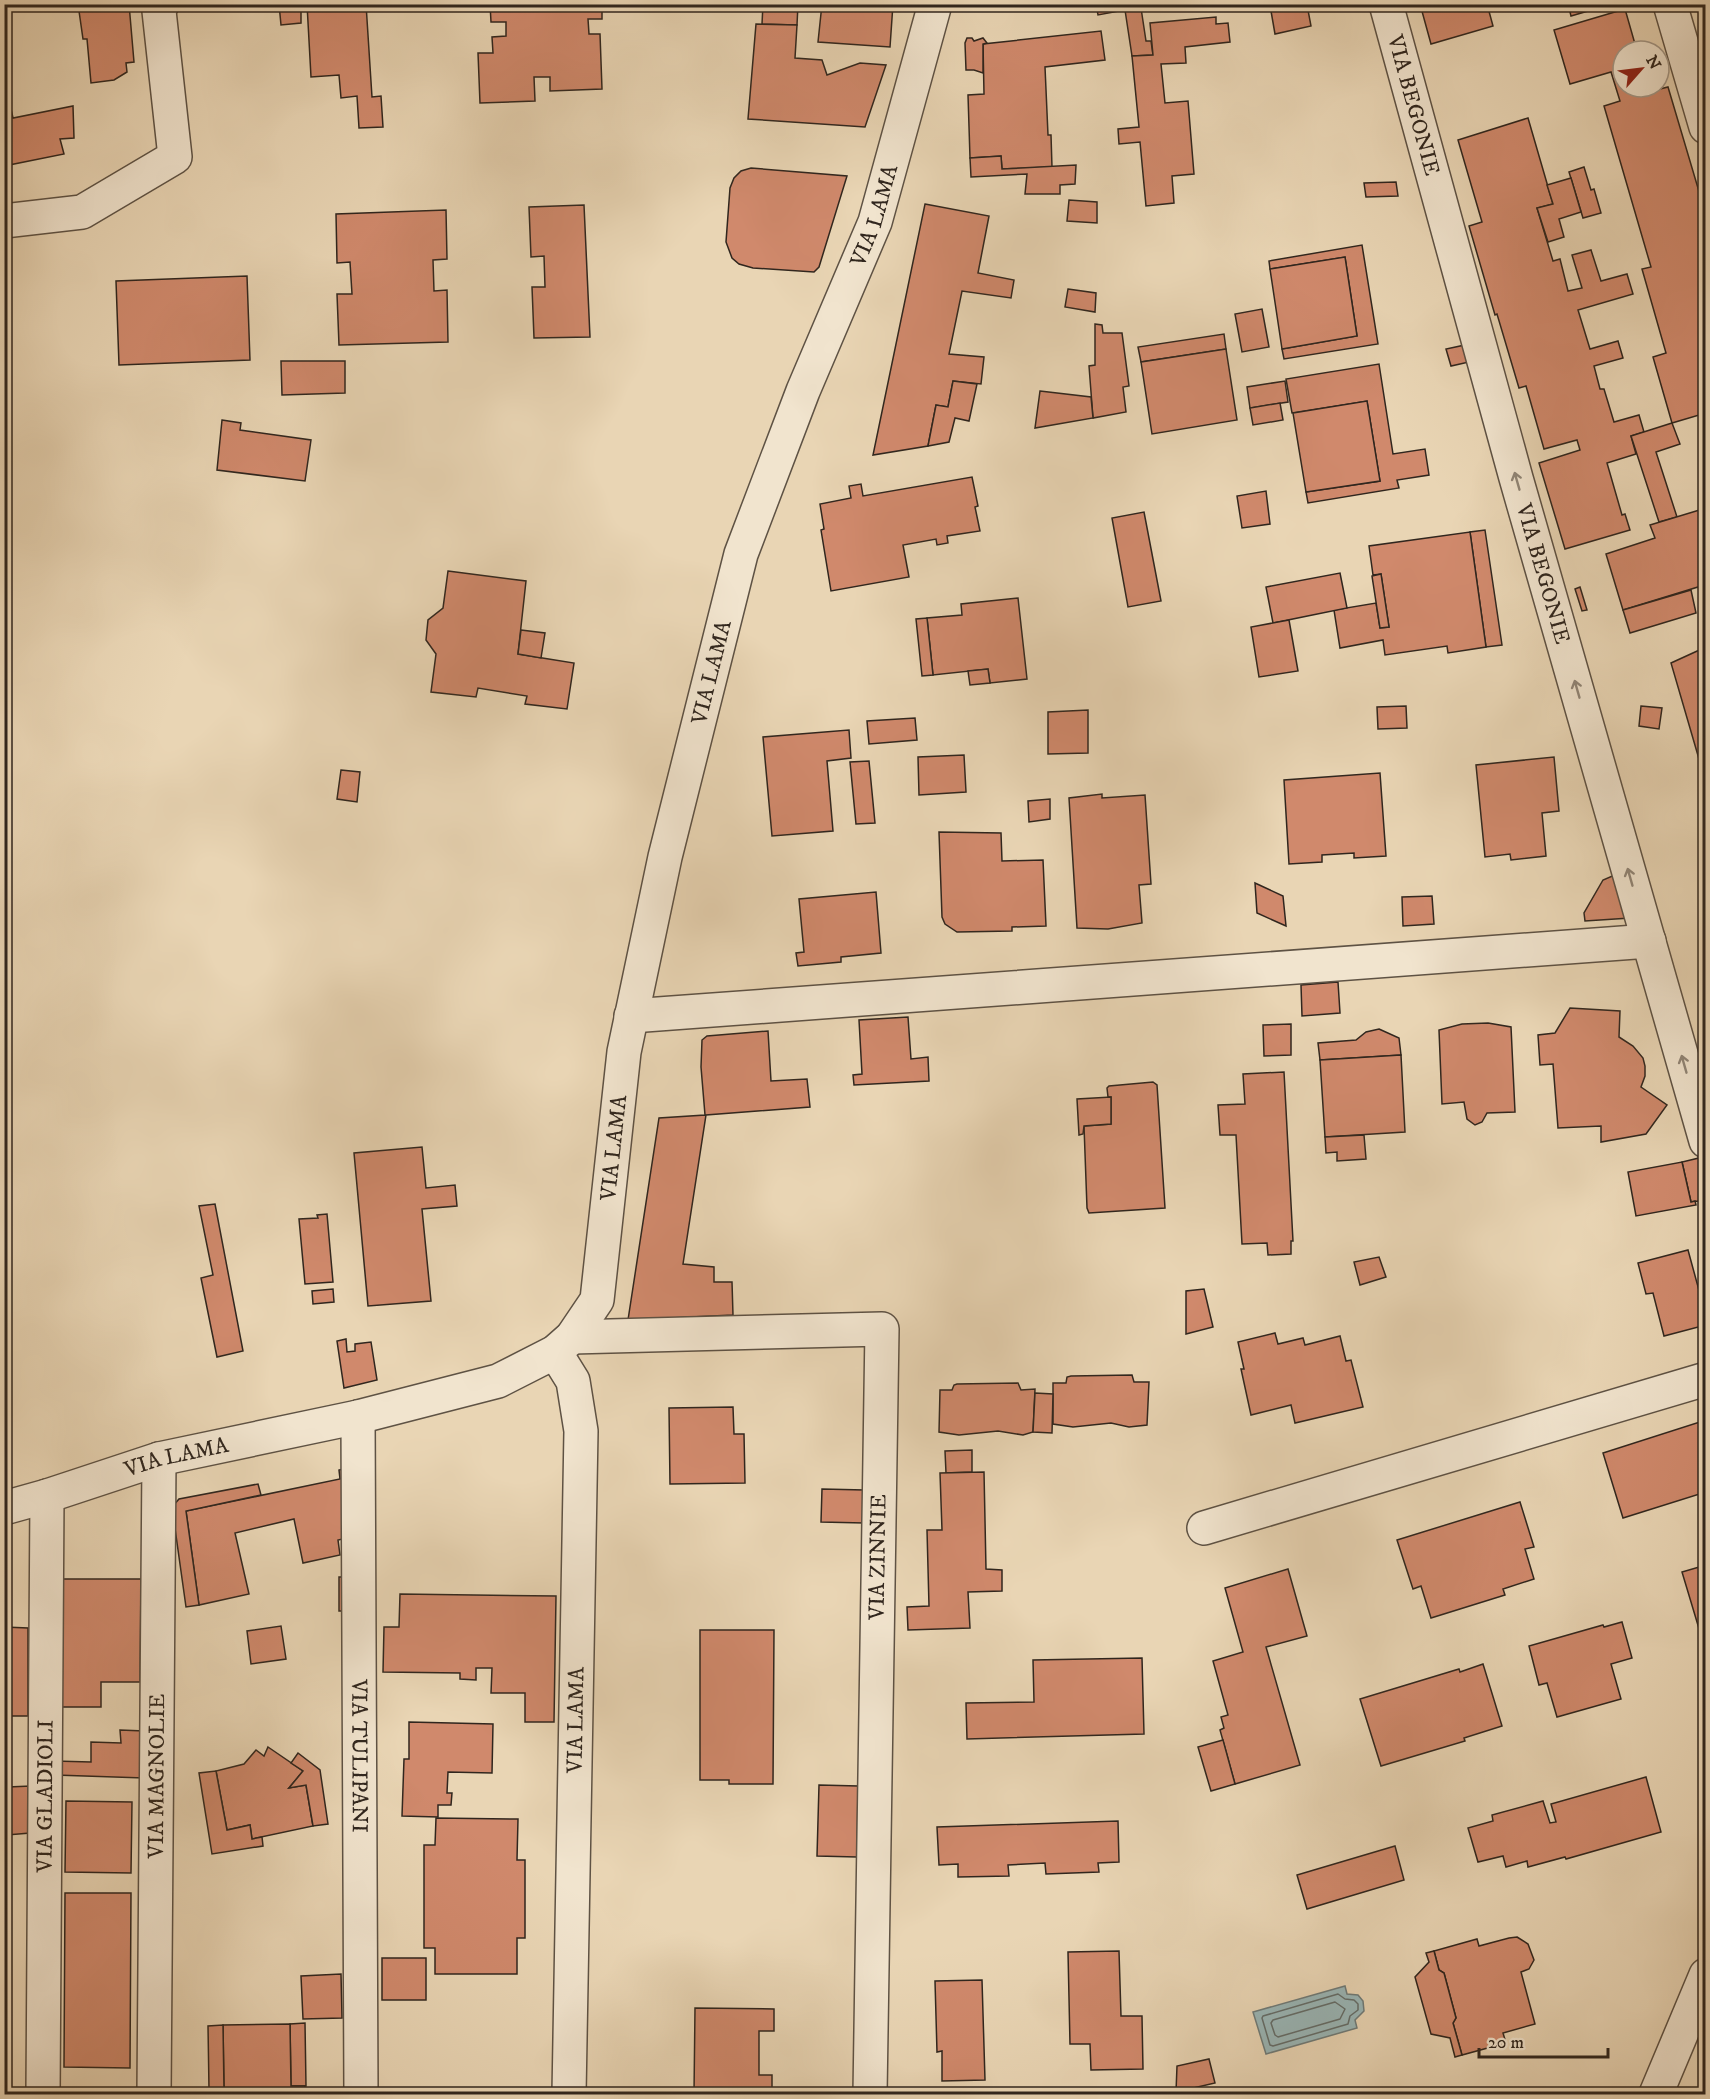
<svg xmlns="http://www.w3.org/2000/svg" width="1710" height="2099" font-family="'IM FELL DW Pica',serif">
<rect width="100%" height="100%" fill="#e9d5b4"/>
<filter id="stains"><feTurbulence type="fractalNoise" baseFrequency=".00333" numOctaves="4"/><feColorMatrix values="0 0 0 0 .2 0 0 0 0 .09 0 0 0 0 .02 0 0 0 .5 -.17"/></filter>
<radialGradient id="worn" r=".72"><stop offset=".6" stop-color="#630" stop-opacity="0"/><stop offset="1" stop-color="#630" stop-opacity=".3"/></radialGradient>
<!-- water -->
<path fill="#9ab6b6" stroke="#707c79" stroke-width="1.5" d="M1345,1986L1347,1994L1358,1995L1363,2001L1364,2011L1355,2020L1357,2028L1266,2054L1253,2012Z"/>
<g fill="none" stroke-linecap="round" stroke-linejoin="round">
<!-- shore -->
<g stroke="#656e6a" stroke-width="1.5">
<path d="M1338,1994L1345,1999L1354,2000L1358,2004V2010L1350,2016L1348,2024L1273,2046L1270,2045L1262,2018L1263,2016Z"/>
<path d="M1335,2002L1345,2009L1340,2019L1278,2037L1275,2035L1271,2023L1273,2020Z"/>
</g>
</g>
<!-- building -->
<g fill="#d0896c" stroke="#30261e" stroke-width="1.5">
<path d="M78,4H129L134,62L126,63L127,72L114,80L91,83L87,39H83Z"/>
<path d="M279,4H301V23L281,25Z"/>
<path d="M307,4H366L372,97L381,96L383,127L359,128L357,96L341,98L339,75L311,77Z"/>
<path d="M490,4H602V19H588L589,34H600L602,89L550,91V77H534L535,101L480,103L478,53H493L492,37L506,36V22H491Z"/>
<path d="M763,4H798L797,25L762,24Z"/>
<path d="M822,4H893L890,47L818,42Z"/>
<path d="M1096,4H1124L1125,10L1098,15Z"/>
<path d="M1269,4H1334L1300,11L1299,6L1271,11Z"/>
<path d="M1420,4H1487L1493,26L1431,44Z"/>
<path d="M1568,4H1612L1571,16Z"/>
<path d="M1698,4H1706V30Z"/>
<path d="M1299,6L1300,11L1308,10L1311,26L1275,34L1271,11Z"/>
<path d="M1141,8L1146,41H1151L1153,55L1132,56L1125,10Z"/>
<path d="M1625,9L1637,51H1623V87H1647L1648,92L1668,87L1706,215V413L1672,423L1653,357L1666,353L1642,269L1651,267L1604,106L1620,101L1611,72L1570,84L1554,30Z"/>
<path d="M1216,17V24L1228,23L1230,42L1185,47L1186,63L1161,64L1165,103L1188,101L1194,174L1172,176L1174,203L1146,206L1140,142L1119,144L1118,129L1139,127L1132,56L1153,55L1150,23Z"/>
<path d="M756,24L797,25L795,58L822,60L827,75L860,63L886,65L865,127L748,119Z"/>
<path d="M1101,31L1105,60L1045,67L1048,135H1051L1052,167L1002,169L1001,156L970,158L968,95L984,94L983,44Z"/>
<path d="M967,38H972L974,41L983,38L987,43L983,44V73L974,70H966L965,43Z"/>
<path d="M4,79L13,118L73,106L74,138L60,139L64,154L4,166Z"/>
<path d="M1528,118L1553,204L1537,208L1553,261L1560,259L1568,291L1582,288L1572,255L1591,250L1601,281L1627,274L1633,294L1578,310L1590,349L1618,341L1623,358L1594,366L1600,389H1604L1614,422L1639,415L1644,432L1631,436L1636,454L1607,463L1622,515L1625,514L1630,530L1565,549L1539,463L1580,450L1577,440L1544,449L1526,386L1519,388L1497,314L1495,315L1469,226L1482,222L1458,140Z"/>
<path d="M1001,156L1002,169L1076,165L1075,184L1060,185V194H1025L1027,174L971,177L970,158Z"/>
<path d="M1584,167L1591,190L1594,189L1601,213L1583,218L1569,172Z"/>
<path d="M751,168L847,176L819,267L814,272L753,268L739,264L732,258L726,242L730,188L734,178L741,171Z"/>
<path d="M1571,178L1581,212L1559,219L1564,237L1548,242L1537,208L1553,204L1547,185Z"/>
<path d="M1396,182L1398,196L1366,197L1364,183Z"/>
<path d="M1069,200L1097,202V223L1067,221Z"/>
<path d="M925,204L989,216L978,273L1014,280L1011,298L962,291L949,354L984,357L981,384L953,381L948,407L936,405L928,446L873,455Z"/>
<path d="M584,205L590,337L534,338L532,287H545L544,256L531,257L529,207Z"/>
<path d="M446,210L447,259L433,260L434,291L447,290L448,342L339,345L337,294H352L350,262L337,263L336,214Z"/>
<path d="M1362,245L1378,344L1284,359L1282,349L1357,336L1345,257L1270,269L1269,261Z"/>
<path d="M1345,257L1357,336L1282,349L1270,269Z"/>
<path d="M247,276L250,360L119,365L116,281Z"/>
<path d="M1068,289L1096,293L1095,312L1065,307Z"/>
<path d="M1262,309L1269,347L1242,352L1235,314Z"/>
<path d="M1095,324L1102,325L1103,333H1122L1129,386L1123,387L1126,412L1093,418L1089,366L1095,365Z"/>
<path d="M1224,334L1226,349L1141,362L1138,347Z"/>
<path d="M1465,345L1469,362L1451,366L1446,349Z"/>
<path d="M1226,349L1237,420L1152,434L1141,362Z"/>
<path d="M281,361H345V393L282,395Z"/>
<path d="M1379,364L1393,454L1425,449L1429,475L1397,480L1399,488L1308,503L1306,492L1380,481L1367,401L1292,413L1286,379Z"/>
<path d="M953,381L977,384L969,421L955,418L949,442L928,446L936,405L948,407Z"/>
<path d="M1285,381L1288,402L1250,408L1247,387Z"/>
<path d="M1040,391L1091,397L1093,418L1035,428Z"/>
<path d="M1367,401L1380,481L1306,492L1293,413Z"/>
<path d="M1280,403L1283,420L1253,425L1250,408Z"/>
<path d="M222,420L241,423L240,430L311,440L305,481L217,470Z"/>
<path d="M1672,423L1680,444L1656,452L1677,517L1659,522L1631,436Z"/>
<path d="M972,477L978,506L975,507L980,531L947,536L948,543L937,545L936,539L903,545L909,577L831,591L821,530L824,529L820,504L851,498L849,486L861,484L863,496Z"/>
<path d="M1266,491L1270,524L1242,528L1237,496Z"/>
<path d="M1706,508V592L1701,594L1698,587L1623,610L1606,554L1655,538L1650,525Z"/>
<path d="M1144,512L1161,601L1128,607L1112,518Z"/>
<path d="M1485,530L1502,645L1486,647L1470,532Z"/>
<path d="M1470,532L1486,647L1448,653L1447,646L1385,655L1383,640L1340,648L1334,610L1376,603L1380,628L1389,627L1381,574L1373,575L1369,546Z"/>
<path d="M448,571L526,581L518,654L574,663L567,709L525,704L527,696L478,688L476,697L431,692L436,654L426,640L428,620L443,608Z"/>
<path d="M1340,573L1347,608L1273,623L1266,587Z"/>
<path d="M1381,574L1389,627L1380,628L1372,576Z"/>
<path d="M1580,587L1587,610L1582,611L1575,589Z"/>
<path d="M1691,590L1696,613L1630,633L1623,610Z"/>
<path d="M1018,598L1027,679L990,683L988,669L933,675L927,618L962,615L961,604Z"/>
<path d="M927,618L933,675L922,676L916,619Z"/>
<path d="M1289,620L1298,671L1259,677L1251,627Z"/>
<path d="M521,630L545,633L541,658L518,654Z"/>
<path d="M1706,647V757L1699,759L1671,663Z"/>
<path d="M988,669L990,683L970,685L968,671Z"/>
<path d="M1406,706L1407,728L1378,729L1377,707Z"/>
<path d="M1641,706L1662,708L1659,729L1639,726Z"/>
<path d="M1088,710V753L1048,754V712Z"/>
<path d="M915,718L917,740L869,744L867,721Z"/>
<path d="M849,730L851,758L827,761L833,831L772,836L763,737Z"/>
<path d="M964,755L966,792L919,795L918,757Z"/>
<path d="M1554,757L1559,811L1542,813L1546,856L1511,860L1510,854L1485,857L1476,765Z"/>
<path d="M869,761L875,823L856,824L850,762Z"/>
<path d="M341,770L360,772L357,802L337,799Z"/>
<path d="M1380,773L1386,856L1354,858V853L1322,855V862L1289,864L1284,780Z"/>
<path d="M1102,794V798L1145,795L1151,884L1139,885L1142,923L1108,929L1077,928L1069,798Z"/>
<path d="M1050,799V819L1029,822L1028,801Z"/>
<path d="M939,832L1001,833L1002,861L1043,860L1046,926L1012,927V931L957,932L945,924L942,917Z"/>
<path d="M1617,874L1630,918L1585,921L1584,913L1603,880Z"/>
<path d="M1255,883L1283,896L1286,926L1257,913Z"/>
<path d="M876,892L881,953L841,957V962L798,966L796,953L804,952L799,899Z"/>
<path d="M1432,896L1434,924L1403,926L1402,897Z"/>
<path d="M1338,982L1340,1013L1302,1016L1301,985Z"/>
<path d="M1570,1008L1620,1011L1619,1037L1633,1046L1643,1058L1645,1066V1076L1641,1087L1667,1105L1646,1134L1601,1142V1126L1558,1128L1553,1064L1540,1065L1538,1035L1555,1033Z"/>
<path d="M908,1017L911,1059L928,1057L929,1081L854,1085L853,1075L862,1074L859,1020Z"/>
<path d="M1488,1023L1511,1027L1515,1112L1487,1113L1482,1122L1475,1125L1467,1119L1464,1102L1442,1104L1439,1030L1462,1024Z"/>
<path d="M1291,1024V1055L1264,1056L1263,1025Z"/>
<path d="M1379,1029L1399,1038L1401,1055L1320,1060L1318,1043L1356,1040L1366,1032Z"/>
<path d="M768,1031L771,1081L807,1079L810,1107L706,1115L683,1264L714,1267V1282H732L733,1315L628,1320L659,1118L705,1115L701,1067L702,1040L707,1036Z"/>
<path d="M1401,1055L1405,1132L1325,1137L1320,1060Z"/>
<path d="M1284,1072L1293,1241H1291V1254L1268,1255L1267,1243L1242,1244L1236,1135H1220L1218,1105L1245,1104L1243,1074Z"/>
<path d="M1153,1082L1157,1085L1165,1208L1089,1213L1087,1208L1084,1126L1111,1124V1097H1108L1107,1088L1109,1086Z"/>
<path d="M1111,1097V1124L1084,1126L1083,1134L1079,1135L1077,1099Z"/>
<path d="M1364,1135L1366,1159L1337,1161V1152L1326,1153L1325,1137Z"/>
<path d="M422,1147L426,1188L455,1185L457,1206L422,1209L431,1301L368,1306L354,1153Z"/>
<path d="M1699,1158L1706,1182V1200L1691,1202L1682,1162Z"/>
<path d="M1682,1162L1691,1202L1695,1201L1696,1205L1636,1216L1628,1172Z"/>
<path d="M215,1204L243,1351L217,1357L201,1278L213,1275L199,1206Z"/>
<path d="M327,1214L333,1282L305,1284L299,1219L318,1218L317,1215Z"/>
<path d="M1688,1250L1706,1316V1325L1664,1336L1653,1293L1646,1294L1638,1263Z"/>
<path d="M1379,1257L1386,1277L1360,1285L1354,1262Z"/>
<path d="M333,1289L334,1302L313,1304L312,1291Z"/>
<path d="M1204,1289L1213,1327L1186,1334V1291Z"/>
<path d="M1275,1333L1278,1344L1303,1338L1305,1345L1340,1336L1346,1361L1351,1360L1363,1407L1295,1423L1291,1405L1251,1415L1241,1369H1244L1238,1342Z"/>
<path d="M346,1339L347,1352L355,1351V1344L371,1342L377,1380L344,1388L337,1341Z"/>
<path d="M1132,1375L1134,1382H1149L1147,1425L1129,1427L1111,1423L1073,1427L1053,1424V1383H1066L1067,1377L1071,1376Z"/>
<path d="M1018,1383L1021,1390L1035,1389L1033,1432L1023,1435L998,1431L959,1435L939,1432L940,1390H952L954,1385L957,1384Z"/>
<path d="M1035,1393L1053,1394L1052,1433L1033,1432Z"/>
<path d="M733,1407L734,1434H744L745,1483L670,1484L669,1408Z"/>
<path d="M1706,1420V1492L1623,1518L1603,1453Z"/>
<path d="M972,1450V1472L946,1473L945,1451Z"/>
<path d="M356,1466V1536L338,1540L340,1555L303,1563L294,1519L235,1533L249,1594L199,1605L186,1511L340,1479L339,1470Z"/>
<path d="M984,1472L986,1569L1002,1570V1591L968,1592L970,1628L908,1630L907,1607L929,1606L927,1530H942L940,1473Z"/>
<path d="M258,1484L261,1495L186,1511L199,1605L186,1607L172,1507L179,1499Z"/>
<path d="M822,1489L864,1490V1523L821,1522Z"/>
<path d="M1520,1502L1534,1547L1525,1549L1534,1579L1503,1589L1505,1595L1431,1618L1421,1586L1413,1589L1397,1540Z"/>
<path d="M1706,1565V1652L1682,1572Z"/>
<path d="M1288,1569L1307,1636L1266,1647L1300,1765L1235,1784L1220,1730L1224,1728L1221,1717L1228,1715L1213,1661L1243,1652L1225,1588Z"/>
<rect x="339" y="1577" width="14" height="34"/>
<path d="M63,1579H141L140,1682H101V1707H62Z"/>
<path d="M400,1594L556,1596L554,1722H525V1693H491L492,1668H476V1680L460,1679V1673L383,1672L384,1627H399Z"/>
<path d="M1622,1622L1632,1658L1611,1664L1621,1699L1557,1717L1547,1683L1539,1685L1529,1646L1603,1625L1604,1627Z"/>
<path d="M281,1626L286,1659L251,1664L247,1631Z"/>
<path d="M4,1627L28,1628V1716H4Z"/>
<path d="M700,1630H774L773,1784H729V1780H700Z"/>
<path d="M1142,1658L1144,1734L967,1739L966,1703L1034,1702L1033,1660Z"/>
<path d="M1483,1664L1502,1726L1464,1738L1465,1741L1381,1766L1360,1699L1459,1669L1460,1672Z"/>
<path d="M409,1722L493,1724L492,1773L448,1772L447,1793H452L451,1805H438V1817L402,1816L404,1759H409Z"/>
<path d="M120,1730L144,1731V1778L55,1775L54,1761L91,1762V1742L121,1743Z"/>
<path d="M1223,1740L1235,1784L1211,1791L1198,1747Z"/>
<path d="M268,1747L303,1771L289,1788L306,1785L313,1826L252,1839L250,1825L227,1830L216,1771L244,1764L256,1750L264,1756Z"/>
<path d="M298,1753L320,1770L328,1824L313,1826L306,1785L289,1788L303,1771L291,1763Z"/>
<path d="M216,1771L227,1830L250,1825L252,1839L262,1837L263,1846L212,1854L199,1773Z"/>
<path d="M1646,1777L1661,1832L1566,1859L1565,1857L1528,1867L1527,1861L1506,1867L1503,1856L1478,1862L1468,1828L1493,1821L1492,1815L1543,1801L1550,1823L1556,1822L1551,1804Z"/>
<path d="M819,1785L858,1786L857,1857L817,1856Z"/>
<path d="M31,1786L30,1833L7,1835L8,1787Z"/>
<path d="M66,1801L132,1802L131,1873L65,1872Z"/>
<path d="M436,1818L518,1819L517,1860H525V1938H517V1974H435V1948H424V1845H435Z"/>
<path d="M1118,1821L1119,1862L1098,1863L1099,1872L1046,1874L1045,1863L1008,1865L1009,1876L958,1877V1864L939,1865L937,1827Z"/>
<path d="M1395,1846L1404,1880L1307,1909L1297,1875Z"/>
<path d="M65,1893H131L130,2068L64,2067Z"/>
<path d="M1517,1937L1528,1944L1534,1960L1529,1969L1521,1972L1535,2024L1503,2033L1506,2043L1462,2055L1453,2023L1456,2018L1444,1973L1439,1970L1434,1951L1477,1939L1479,1946L1509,1938Z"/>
<path d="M1119,1951L1121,2016H1142L1143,2069L1091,2070L1090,2044H1070L1068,1952Z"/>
<path d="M1434,1951L1439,1970L1444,1973L1456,2018L1453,2023L1462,2055L1455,2057L1450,2038L1431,2034L1415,1977L1429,1962L1426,1953Z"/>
<rect x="382" y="1958" width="44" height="42"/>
<path d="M341,1974L342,2018L303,2019L301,1976Z"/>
<path d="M982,1980L985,2080L942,2081V2051L937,2052L935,1981Z"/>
<path d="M695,2008L774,2009V2031H759V2075H772V2094H694Z"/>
<path d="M305,2023L306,2086H291L290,2024Z"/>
<path d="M290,2024L291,2086H305V2094H210L209,2089H224L223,2025Z"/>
<path d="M223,2025L224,2089H209L208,2026Z"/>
<path d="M1209,2059L1215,2083L1176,2092L1177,2066Z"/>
<path d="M952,2088L953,2094H884L883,2092Z"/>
</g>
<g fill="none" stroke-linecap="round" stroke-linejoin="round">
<!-- minor casing -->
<g stroke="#5e5244" stroke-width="36">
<g id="minor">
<path id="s1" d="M1386,4L1516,478L1706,1141"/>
<path d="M1670,4L1706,127"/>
<path d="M4,221L82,212L175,157L159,11L162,4"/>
<path d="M631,1016L1649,941"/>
<path d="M572,1337L882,1329L870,2094"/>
<path d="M555,1352L573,1381L581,1431L569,2094"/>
<path id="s2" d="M358,1417L361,2094"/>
<path d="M1204,1528L1706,1379"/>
<path id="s3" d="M43,2094L47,1496"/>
<path id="s4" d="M154,2094L159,1459"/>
</g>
</g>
<!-- tertiary casing -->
<g stroke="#5e5244" stroke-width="36">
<g id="tertiary">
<path id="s5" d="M4,1508L47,1496L159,1459L358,1417L498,1381L555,1352L572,1337L597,1300L624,1052L665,857L741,554L803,391L875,222L935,4"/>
<path d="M1656,2094L1706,1975"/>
</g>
</g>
<!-- minor -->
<use href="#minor" stroke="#f1e4ce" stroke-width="33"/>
<!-- tertiary -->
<use href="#tertiary" stroke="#f1e4ce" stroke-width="33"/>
</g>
<!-- one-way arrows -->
<defs><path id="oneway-shaft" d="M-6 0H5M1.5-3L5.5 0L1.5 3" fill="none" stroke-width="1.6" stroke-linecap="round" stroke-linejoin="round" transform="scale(1.5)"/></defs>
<g stroke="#908576">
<use href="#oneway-shaft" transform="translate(1517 481) rotate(-106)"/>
<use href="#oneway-shaft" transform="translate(1577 689) rotate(-106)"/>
<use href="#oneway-shaft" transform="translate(1630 877) rotate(-106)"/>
<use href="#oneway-shaft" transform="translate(1684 1064) rotate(-106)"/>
</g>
<g text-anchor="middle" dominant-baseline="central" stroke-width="4.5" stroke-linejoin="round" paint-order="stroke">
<!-- street labels -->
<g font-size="22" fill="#30261e" stroke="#f1e4ce">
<text stroke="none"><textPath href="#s1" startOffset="105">VIA BEGONIE</textPath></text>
<text stroke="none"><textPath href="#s5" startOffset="1767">VIA LAMA</textPath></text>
<text stroke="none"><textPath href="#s1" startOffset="591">VIA BEGONIE</textPath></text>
<text stroke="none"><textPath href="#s5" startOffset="1281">VIA LAMA</textPath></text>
<text stroke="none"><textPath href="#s5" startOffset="795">VIA LAMA</textPath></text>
<text stroke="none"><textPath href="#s5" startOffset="180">VIA LAMA</textPath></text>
<text transform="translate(878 1557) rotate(-89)">VIA ZINNIE</text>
<text transform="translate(576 1720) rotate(-89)">VIA LAMA</text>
<text stroke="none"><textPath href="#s2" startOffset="339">VIA TULIPANI</textPath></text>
<text stroke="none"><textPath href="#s4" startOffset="318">VIA MAGNOLIE</textPath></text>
<text stroke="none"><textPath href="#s3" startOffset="298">VIA GLADIOLI</textPath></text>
</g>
</g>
<!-- margin -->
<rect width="1710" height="2099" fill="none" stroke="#e9d5b4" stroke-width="24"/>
<rect x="6" y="6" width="1698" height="2087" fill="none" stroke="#30261e" stroke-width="3"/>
<rect x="12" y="12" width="1686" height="2075" fill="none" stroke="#30261e" stroke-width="1.5"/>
<!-- north arrow -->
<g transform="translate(1641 69) rotate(62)"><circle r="28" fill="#f1e4ce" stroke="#a49888" stroke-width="1.5"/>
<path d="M0-4.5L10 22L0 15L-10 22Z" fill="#8f2418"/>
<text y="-9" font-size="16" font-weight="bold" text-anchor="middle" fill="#30261e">N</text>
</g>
<!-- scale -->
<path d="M1479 2048v9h129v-9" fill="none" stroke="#30261e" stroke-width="3"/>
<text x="1488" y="2048" font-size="18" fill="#30261e" stroke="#f1e4ce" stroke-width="4.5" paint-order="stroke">20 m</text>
<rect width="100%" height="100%" filter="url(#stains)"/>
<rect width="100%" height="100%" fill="url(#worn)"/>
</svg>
